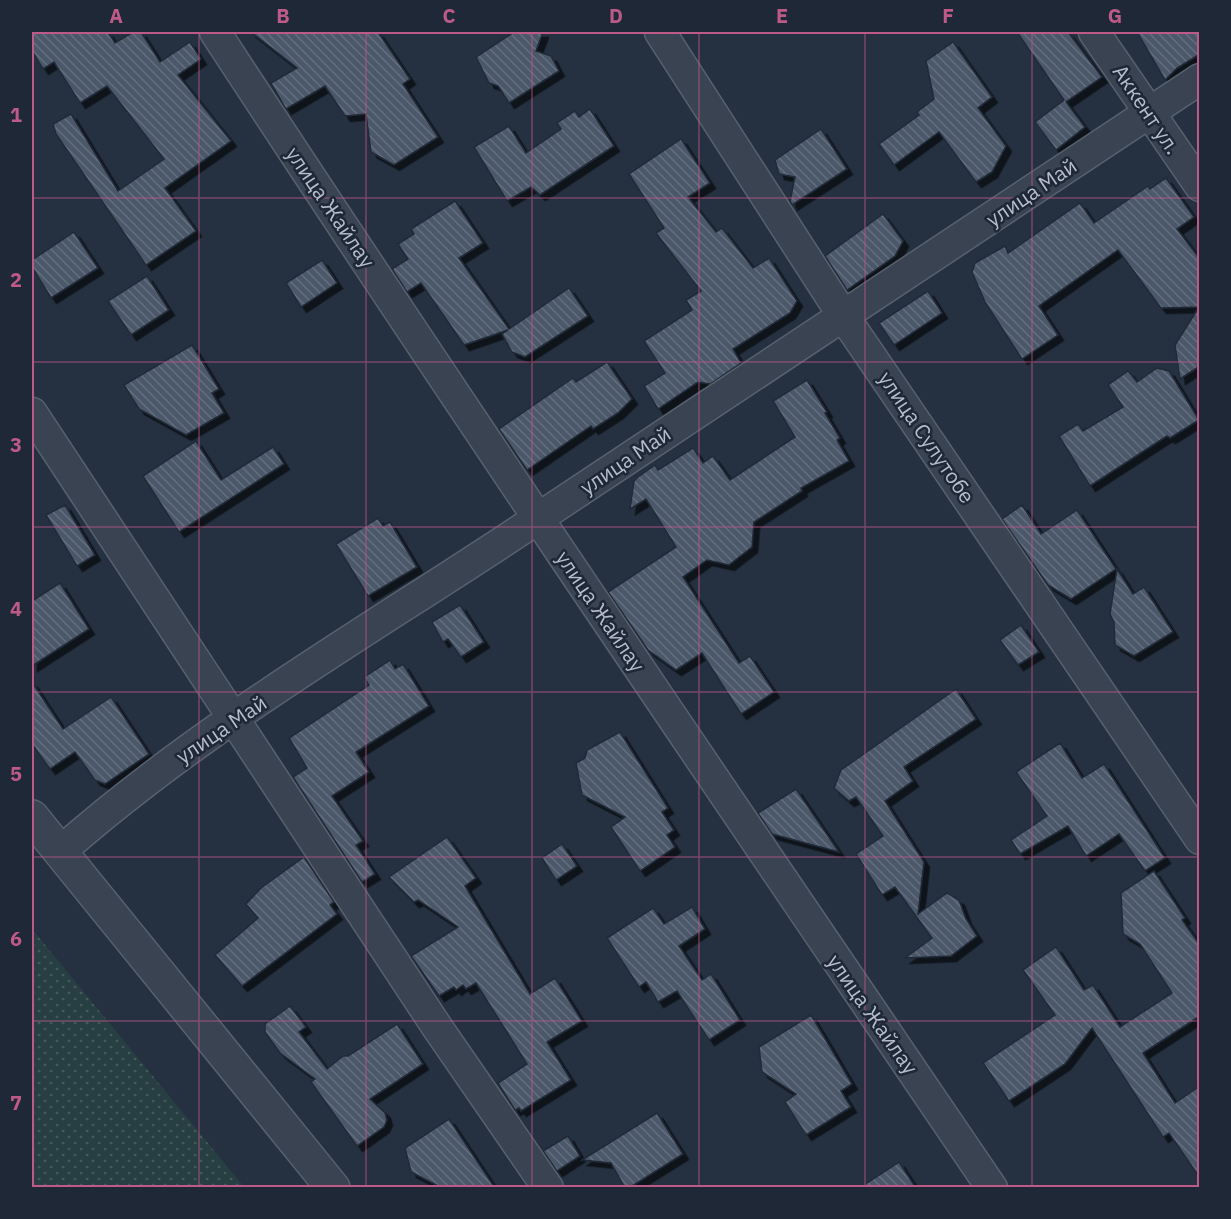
<svg xmlns="http://www.w3.org/2000/svg" width="1231" height="1219" font-family="'IBM Plex Sans',sans-serif">
<defs>
<pattern id="grass-dots" width="8" height="8" patternUnits="userSpaceOnUse" patternTransform="scale(1.5)"><rect width="8" height="8" fill="#273f42"/><path d="M2 2h.1M6 6h.1" fill="none" stroke="#44595c" stroke-width="1.8" stroke-linecap="round"/></pattern>
<pattern id="building-back-hatch" width="6" height="6" patternUnits="userSpaceOnUse" patternTransform="scale(1.5)"><rect width="6" height="6" fill="#4c586a"/><path d="M-1 5l2 2M0 0l6 6M5-1l2 2" fill="none" stroke="#646e7e"/></pattern>
<filter id="shadow"><feDropShadow dx="5.5" dy="5.5" stdDeviation="0" flood-color="#0009"/></filter>
</defs>
<rect width="100%" height="100%" fill="#253141"/>
<!-- grass -->
<path fill="url(#grass-dots)" d="M32,929L244,1187H32Z"/>
<!-- building -->
<g fill="url(#building-back-hatch)" stroke="#202a38" stroke-width="1.5" filter="url(#shadow)">
<path d="M32,32H108L115,43L133,32H141L160,62L190,42L201,59L178,75L231,141L165,188L196,231L146,265L56,134L53,124L71,114L118,191L164,159L107,86L80,103L54,62L43,69L32,51Z"/>
<path d="M251,32H378L410,79L403,84L438,137L394,165L371,152L366,114L345,116L325,86L286,109L271,83L297,68Z"/>
<path d="M514,32H543L536,51L551,56L559,71L509,103L498,86L489,83L476,57Z"/>
<path d="M1017,32H1068L1102,77L1066,102L1085,127L1056,150L1035,122L1064,100Z"/>
<path d="M1137,32H1200V54L1177,68L1165,80Z"/>
<path d="M953,42L992,97L978,108L1006,146L992,172L976,182L939,132L894,165L879,144L919,115L917,112L934,99L926,61Z"/>
<path d="M590,109L614,146L540,195L531,187L507,201L474,147L509,126L526,153L561,129L557,123L575,111L579,117Z"/>
<path d="M821,129L847,169L792,205L790,201L795,177L779,174L775,160Z"/>
<path d="M681,139L710,183L688,197L716,232L722,228L753,268L769,258L797,301L790,313L733,349L741,363L710,384L698,382L658,409L644,386L665,373L644,341L692,310L686,300L701,291L656,233L664,228L629,174Z"/>
<path d="M1166,178L1194,217L1177,229L1200,259V366L1180,379L1175,345L1199,307L1161,308L1118,250L1039,306L1058,335L1022,359L985,302L972,272L975,263L1005,246L1008,253L1080,203L1094,223L1148,186L1150,189Z"/>
<path d="M455,201L483,243L459,258L509,329L569,288L588,316L525,357L512,352L502,334L508,330L464,345L421,283L407,292L392,269L408,259L398,244L414,234L411,229Z"/>
<path d="M883,214L903,241L895,256L847,290L825,256Z"/>
<path d="M74,232L98,268L51,298L32,267V260Z"/>
<path d="M322,260L337,283L301,307L286,283Z"/>
<path d="M147,276L169,310L131,335L108,301Z"/>
<path d="M928,291L942,313L894,345L879,323Z"/>
<path d="M192,345L219,389L212,393L224,413L186,435L139,409L124,385Z"/>
<path d="M607,362L632,399L618,413L593,429L591,426L527,470L499,429L573,378L576,382Z"/>
<path d="M1157,368L1169,371L1199,420L1170,438L1167,436L1090,486L1059,436L1078,424L1083,431L1123,407L1108,385L1128,371L1137,382Z"/>
<path d="M807,380L827,412L825,413L840,438L837,440L849,461L801,488L802,491L754,522L752,547L729,565L707,560L683,577L739,663L750,656L774,692L741,714L702,653L676,670L648,650L608,592L676,547L646,499L630,509L634,481L638,477L655,465L658,470L693,448L703,463L713,456L730,480L795,437L773,401Z"/>
<path d="M196,441L221,480L273,447L284,464L179,532L143,476Z"/>
<path d="M65,505L95,555L77,566L46,515Z"/>
<path d="M1022,505L1041,534L1077,510L1116,569L1071,599L1048,585L1002,519Z"/>
<path d="M378,518L383,526L390,522L417,567L368,596L336,544Z"/>
<path d="M1117,569L1133,594L1144,587L1173,632L1134,656L1115,645L1114,622L1110,614Z"/>
<path d="M60,583L89,629L32,666V601Z"/>
<path d="M460,605L484,642L461,657L448,639L443,642L432,622Z"/>
<path d="M1021,625L1039,652L1018,665L1000,640Z"/>
<path d="M390,660L395,669L403,664L429,706L356,752L369,772L332,796L363,841L356,845L375,874L362,882L293,777L307,768L289,738L369,685L364,677Z"/>
<path d="M32,682L63,729L111,697L149,754L105,784L95,780L75,752L50,769L32,744Z"/>
<path d="M956,689L976,719L904,767L913,781L885,801L924,862L918,914L947,893L959,900L966,919L977,936L951,956L905,958L932,938L895,887L882,895L856,854L883,836L856,797L849,801L834,788L841,770Z"/>
<path d="M620,732L668,808L662,812L674,830L667,835L675,847L640,871L611,827L625,817L582,795L576,763L585,758L587,750Z"/>
<path d="M1060,743L1082,778L1104,764L1165,858L1145,871L1119,834L1086,856L1068,826L1020,854L1011,840L1047,816L1016,772Z"/>
<path d="M796,789L839,852L772,834L758,813Z"/>
<path d="M447,837L476,878L465,886L530,994L555,978L582,1021L547,1042L571,1080L521,1111L519,1108L515,1110L498,1083L527,1064L476,983L466,989L463,985L456,990L454,987L439,996L411,956L458,927L418,900L414,902L389,877Z"/>
<path d="M562,844L577,866L556,880L542,858Z"/>
<path d="M304,857L334,902L330,905L337,914L242,986L215,955L258,918L246,904L261,888Z"/>
<path d="M1154,871L1185,918L1182,920L1200,945V1016L1143,1053L1175,1103L1200,1086V1178L1169,1133L1163,1137L1092,1028L1065,1064L1009,1101L983,1063L1055,1015L1023,970L1056,947L1084,990L1093,985L1120,1027L1172,993L1140,944L1123,934L1121,893Z"/>
<path d="M692,907L705,929L679,946L702,980L711,974L740,1020L709,1040L677,991L658,1002L646,982L639,987L607,938L653,908L664,924Z"/>
<path d="M290,1006L306,1027L299,1032L327,1069L343,1056H348L397,1024L423,1064L370,1099L385,1113L387,1120L384,1127L357,1146L311,1082L315,1079L280,1053L265,1032V1024Z"/>
<path d="M811,1015L852,1084L841,1091L851,1107L806,1135L785,1102L796,1094L762,1072L759,1047Z"/>
<path d="M657,1113L683,1154L629,1188H625L611,1163L582,1160Z"/>
<path d="M449,1119L495,1188H442L411,1172L405,1148Z"/>
<path d="M568,1136L580,1156L557,1171L543,1151Z"/>
<path d="M899,1162L916,1188H859Z"/>
</g>
<g fill="none" stroke-linecap="round" stroke-linejoin="round">
<!-- minor casing -->
<g stroke="#58616e" stroke-width="33">
<g id="minor">
<path d="M215,32C469,420 731,804 992,1188"/>
<path d="M660,32L844,317L1200,839"/>
<path d="M1094,32L1200,186"/>
<path d="M32,413L437,1027L548,1188"/>
<path d="M60,852C198,730 360,636 513,535C742,383 970,231 1200,79"/>
</g>
</g>
<!-- tertiary casing -->
<g stroke="#58616e" stroke-width="36">
<path id="tertiary" d="M32,817L333,1188"/>
</g>
<!-- minor -->
<use href="#minor" stroke="#3a4351" stroke-width="30"/>
<!-- tertiary -->
<use href="#tertiary" stroke="#3a4351" stroke-width="33"/>
</g>
<!-- grid -->
<path fill="none" stroke="#be5a88" stroke-width="1.5" stroke-opacity="0.55" d="M199,32V1188M366,32V1188M532,32V1188M699,32V1188M865,32V1188M1032,32V1188M32,198H1200M32,362H1200M32,527H1200M32,692H1200M32,857H1200M32,1021H1200"/>
<g text-anchor="middle" dominant-baseline="central" stroke-width="5" stroke-linejoin="round" paint-order="stroke">
<!-- street labels -->
<g font-size="21" fill="#b7becb" stroke="#1e2836">
<text transform="translate(1147 109) rotate(56)">Аккент ул.</text>
<text transform="translate(1031 192) rotate(-34)">улица Май</text>
<text transform="translate(331 207) rotate(56)">улица Жайлау</text>
<text transform="translate(927 437) rotate(56)">улица Сулутобе</text>
<text transform="translate(625 460) rotate(-34)">улица Май</text>
<text transform="translate(601 611) rotate(56)">улица Жайлау</text>
<text transform="translate(221 729) rotate(-34)">улица Май</text>
<text transform="translate(873 1014) rotate(55)">улица Жайлау</text>
</g>
</g>
<!-- border -->
<rect width="1231" height="1219" fill="none" stroke="#1e2836" stroke-width="66"/>
<rect x="33" y="33" width="1165" height="1153" fill="none" stroke="#be5a88" stroke-width="2"/>
<g font-size="20" text-anchor="middle" font-weight="bold" fill="#be5a88">
<text x="116" y="23">A</text>
<text x="283" y="23">B</text>
<text x="449" y="23">C</text>
<text x="616" y="23">D</text>
<text x="782" y="23">E</text>
<text x="948" y="23">F</text>
<text x="1115" y="23">G</text>
<text x="16" y="122">1</text>
<text x="16" y="287">2</text>
<text x="16" y="452">3</text>
<text x="16" y="616">4</text>
<text x="16" y="781">5</text>
<text x="16" y="946">6</text>
<text x="16" y="1110">7</text>
</g>
</svg>
